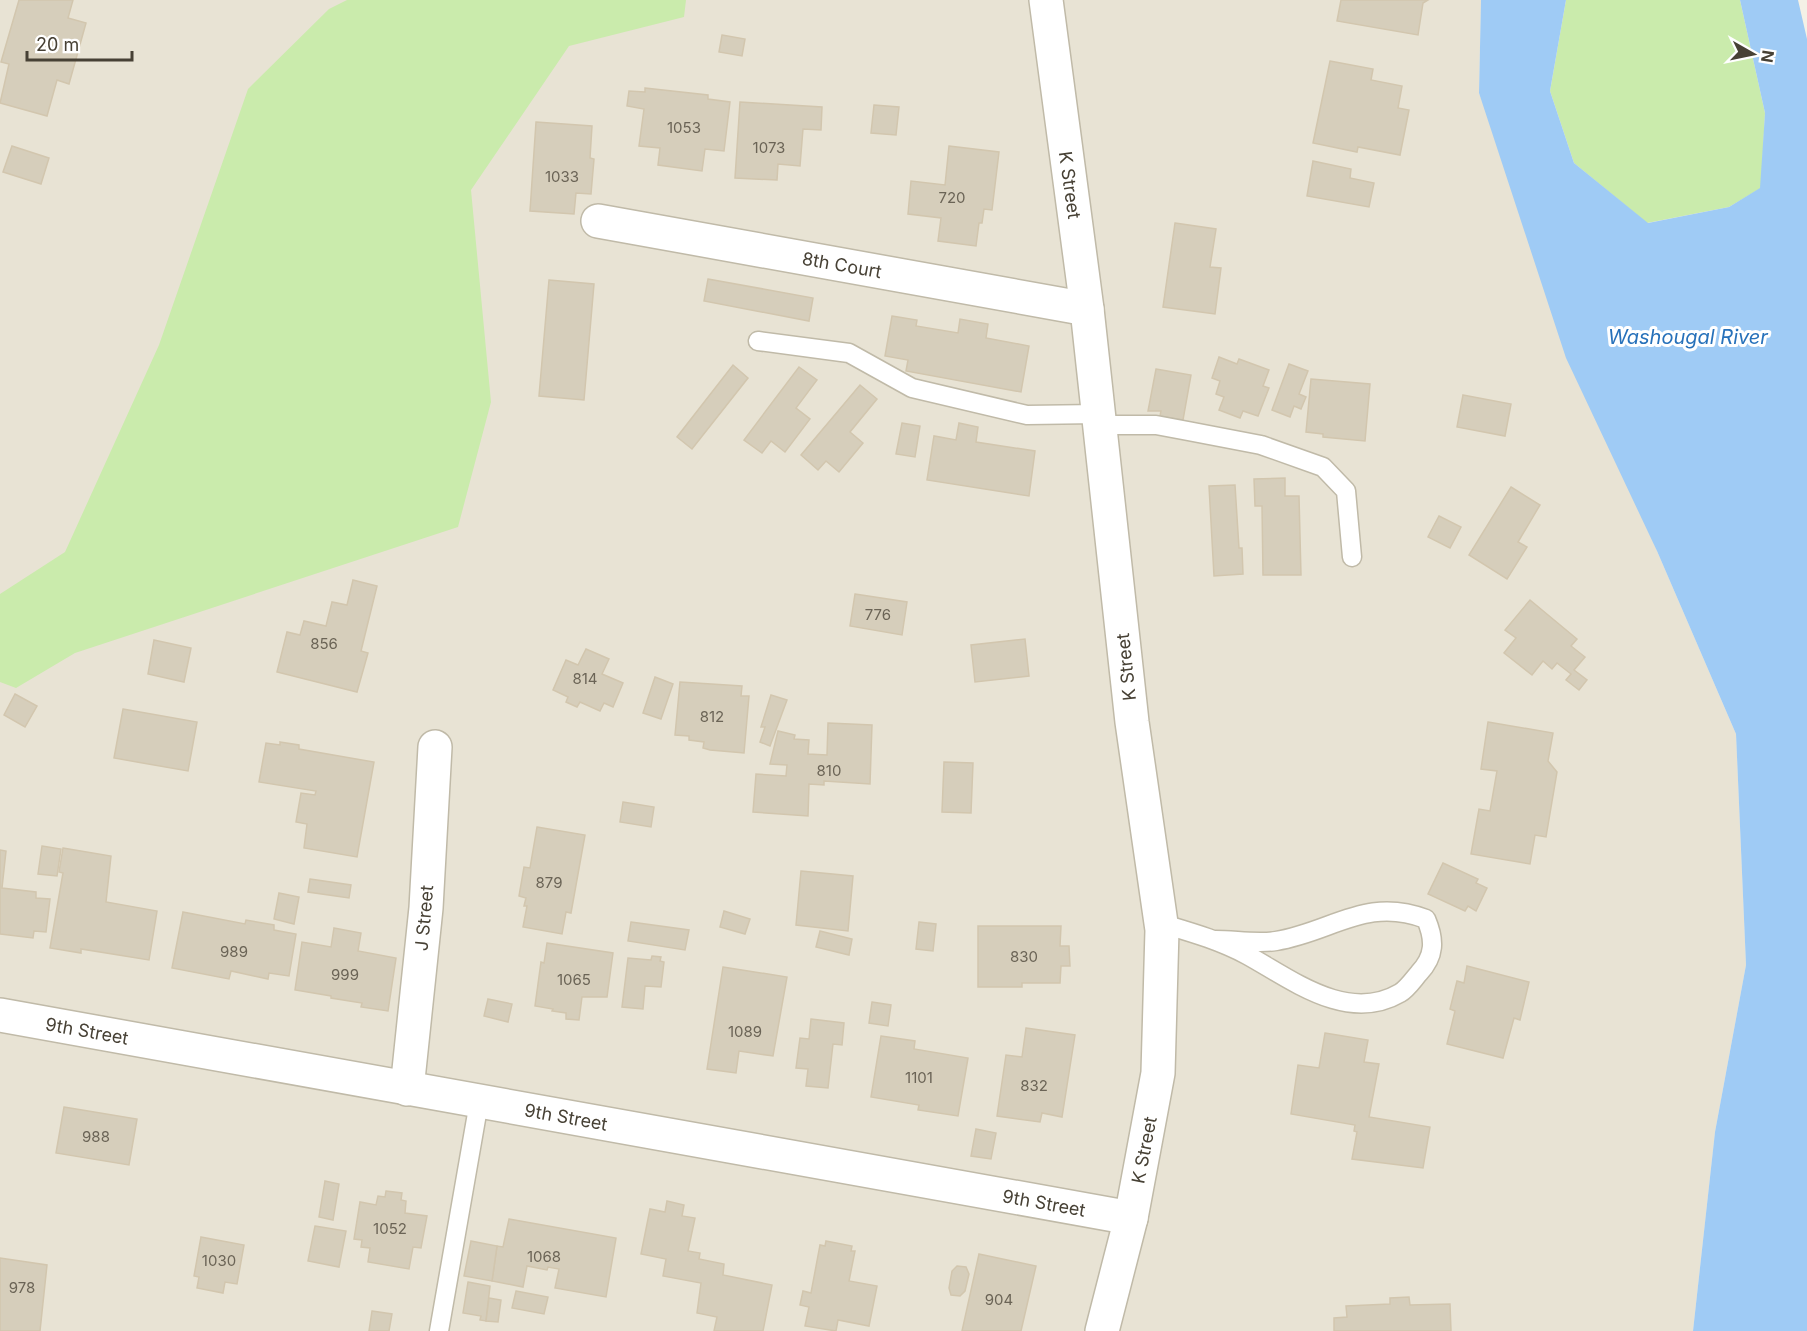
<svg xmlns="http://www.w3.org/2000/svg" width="1807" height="1331" font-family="Inter,sans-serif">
<rect width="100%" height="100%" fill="#f4f1e6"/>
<!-- residential -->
<path fill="#e8e3d4" d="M0,0H1481L1479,93L1657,551L1736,734L1746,965L1715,1132L1693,1331H0Z"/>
<!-- green -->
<g fill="#caebac">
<path d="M347,0H686L684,17L569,46L471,190L491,402L458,527L75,653L16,688L0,682V594L65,552L159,345L248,89L329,9Z"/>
<path d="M1566,0H1740L1765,113L1761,188L1729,207L1647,223L1574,163L1550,91Z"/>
</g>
<!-- water -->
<path fill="#9fcbf5" d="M1481,0H1566L1550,91L1574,163L1648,223L1729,207L1760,188L1765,113L1740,0H1798L1807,39V1331H1693L1715,1132L1746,965L1736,734L1657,551L1566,358L1479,93Z"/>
<!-- building -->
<g fill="#d6cebb" stroke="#d2c6ae" stroke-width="1.5">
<path d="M19,0H73L68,18L86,23L69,84L57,80L47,116L0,103L9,64L1,62Z"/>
<path d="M1341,0H1428L1423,3L1418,35L1337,21Z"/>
<path d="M722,35L745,39L742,56L719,52Z"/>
<path d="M1330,61L1373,69L1371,80L1402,86L1398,108L1409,110L1400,155L1358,147L1357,152L1313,143Z"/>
<path d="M645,88L708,95V99L730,102L724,151L705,149L702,171L658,165L660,148L639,146L644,109L627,106L629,91L645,92Z"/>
<path d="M740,102L822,107L821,130L803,129L800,166L778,164L777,180L735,178Z"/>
<path d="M874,105L899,107L896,135L871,133Z"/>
<path d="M536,122L592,126L590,158L594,159L591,194L576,193L574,214L530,211Z"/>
<path d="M12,146L49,158L41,184L3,172Z"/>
<path d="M949,146L999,152L992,210L984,209L982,223H979L976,246L938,241L941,218L908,214L911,181L945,185Z"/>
<path d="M1313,161L1351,169L1350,178L1374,183L1369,207L1307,196Z"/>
<path d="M1175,223L1216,229L1210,267L1221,268L1215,314L1163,307Z"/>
<path d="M708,279L813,298L809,321L704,301Z"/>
<path d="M549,280L594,284L584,400L539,396Z"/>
<path d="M892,316L917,320L916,326L958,333L960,319L988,324L986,338L1029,346L1021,392L906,371L908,360L885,356Z"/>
<path d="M1219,357L1237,364L1239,359L1269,370L1263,386L1269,388L1258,416L1243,411L1240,418L1219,410L1224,397L1216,394L1220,381L1212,378Z"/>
<path d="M1289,364L1308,371L1299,394L1306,397L1301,409L1294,406L1290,417L1272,410Z"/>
<path d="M733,365L748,378L692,449L677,437Z"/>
<path d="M799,367L817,380L796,408L810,419L785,452L771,441L762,453L744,440Z"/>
<path d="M1156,369L1191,375L1183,420L1160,416L1161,411H1148Z"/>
<path d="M1311,379L1370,384L1365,441L1323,437V434L1306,432Z"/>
<path d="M860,385L877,399L850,432L863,443L839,472L826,461L818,470L801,455Z"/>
<path d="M1463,395L1511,404L1505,436L1457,427Z"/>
<path d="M902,423L920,426L915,457L896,454Z"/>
<path d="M959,423L978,427L976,442L1035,451L1029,496L927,480L934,436L956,440Z"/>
<path d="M1285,478V496H1299L1301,575H1263L1262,506H1255L1254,479Z"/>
<path d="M1235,485L1239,548H1242L1243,574L1214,576L1209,486Z"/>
<path d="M1511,487L1540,505L1518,542L1527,547L1507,579L1469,555Z"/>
<path d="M1439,516L1461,527L1450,548L1428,537Z"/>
<path d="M353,580L377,586L361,651L368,653L357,692L277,672L287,632L300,635L304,621L326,626L332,602L347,605Z"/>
<path d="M855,594L907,602L902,635L850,626Z"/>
<path d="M1530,600L1577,639L1571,646L1585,657L1574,670L1587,680L1579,690L1566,680L1571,674L1557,663L1552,669L1543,661L1532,675L1504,653L1516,638L1505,630Z"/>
<path d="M1025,639L1029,676L975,682L971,645Z"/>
<path d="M154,640L191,648L184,682L148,674Z"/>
<path d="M586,649L609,659L602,674L623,683L613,707L604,703L600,711L580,702L577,707L566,702L568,697L553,690L566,660L578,665Z"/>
<path d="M655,677L673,684L661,719L643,713Z"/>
<path d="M680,682L742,686L741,696H749L744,753L710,750L703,748L704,742L689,740V736L675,735Z"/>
<path d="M15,694L37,706L25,727L4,715Z"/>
<path d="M771,695L787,700L770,746L760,742L765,727H761Z"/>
<path d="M123,709L197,722L188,771L114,758Z"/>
<path d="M1488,722L1553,733L1548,761L1557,772L1546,837L1535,835L1530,864L1471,854L1479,809L1490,811L1497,771L1481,769Z"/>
<path d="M828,723L872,725L870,784L824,781V785L809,784L808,816L753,812L756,774L786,776L787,765L770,764L778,731L795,735L794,739L809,740L808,754L827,755Z"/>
<path d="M280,742L299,745V749L374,762L357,857L304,848L307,824L296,822L301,793L315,795L316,791L259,782L266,743L280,745Z"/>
<path d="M944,762L973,763L971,813L942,812Z"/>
<path d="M623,802L654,807L651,827L620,822Z"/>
<path d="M537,827L585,835L571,913L566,912L562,934L523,927L527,906H524L526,898L519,896L524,867L530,868Z"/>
<path d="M42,846L61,849L57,876L38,874Z"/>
<path d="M63,848L111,856L106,902L157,911L149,960L81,949V953L50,948L63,873L59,872Z"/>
<path d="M0,850L6,851L2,888L36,892V898L50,899L46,932L34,931L33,938L0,934Z"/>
<path d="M1443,863L1478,879L1476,883L1487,888L1476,911L1468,906L1465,911L1428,894Z"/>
<path d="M801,871L853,876L848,931L796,925Z"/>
<path d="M310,879L351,885L349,898L308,892Z"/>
<path d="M279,893L299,897L294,924L274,919Z"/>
<path d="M724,911L750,919L745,934L720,927Z"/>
<path d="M183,912L245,924L246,920L274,925V930L296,934L289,976L269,973L268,979L231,971L229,979L172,968Z"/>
<path d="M631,922L689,930L685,950L628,941Z"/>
<path d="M919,922L936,924L933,951L916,949Z"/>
<path d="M978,926H1061L1060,946H1069L1070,966H1061L1060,983H1022V987H978Z"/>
<path d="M334,928L361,933L358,951L396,958L388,1011L361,1007L362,1003L331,998V996L295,990L302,942L331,947Z"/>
<path d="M820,931L852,939L849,955L816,947Z"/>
<path d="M547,943L613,953L607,997H582L579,1020L566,1019V1013L552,1011L553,1009L535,1006L541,962L544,963Z"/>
<path d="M652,956L661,957L660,961L664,962L661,987L645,986L643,1009L622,1007L628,958L651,960Z"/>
<path d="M1467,966L1529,982L1520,1020L1514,1018L1503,1058L1447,1044L1455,1011L1450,1009L1457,981L1464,983Z"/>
<path d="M723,967L787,977L773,1056L739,1051L736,1073L707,1069Z"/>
<path d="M488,999L512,1004L508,1022L484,1016Z"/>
<path d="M872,1002L891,1005L888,1026L869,1023Z"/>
<path d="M811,1019L844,1023L842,1045L833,1044L828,1088L806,1086L808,1069L796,1068L800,1038L809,1039Z"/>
<path d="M1026,1028L1075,1035L1062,1117L1042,1113L1040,1122L997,1116L1006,1055L1022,1057Z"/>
<path d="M1325,1033L1368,1040L1364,1062L1379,1064L1369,1117L1430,1127L1423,1168L1352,1159L1357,1132L1354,1131L1355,1125L1291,1114L1298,1065L1319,1068Z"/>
<path d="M881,1036L915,1041L914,1049L968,1058L958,1116L918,1110L919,1105L871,1097Z"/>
<path d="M64,1107L137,1119L129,1165L56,1153Z"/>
<path d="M976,1129L996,1133L991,1159L971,1156Z"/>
<path d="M325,1181L339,1184L333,1220L319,1217Z"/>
<path d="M386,1191L402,1193L401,1200L406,1201L405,1213L427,1216L421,1248L413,1247L409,1269L368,1262L370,1248L361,1247L362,1240L354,1239L360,1202L376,1205L378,1196L385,1197Z"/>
<path d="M667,1201L684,1205L682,1216L695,1218L688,1251L700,1253L699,1259L724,1264L723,1275L772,1285L763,1331H714L717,1317L697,1313L701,1283L663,1276L666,1259L641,1254L650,1209L665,1212Z"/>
<path d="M509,1219L616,1238L606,1297L555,1288L559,1269L548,1267L547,1270L527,1266L523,1287L492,1281L497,1246L503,1247Z"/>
<path d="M315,1226L346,1231L339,1267L308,1261Z"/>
<path d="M201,1237L244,1245L237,1284L225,1282L223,1293L197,1288L199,1277L194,1276Z"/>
<path d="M471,1241L497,1246L492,1281L464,1276Z"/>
<path d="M826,1241L852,1246L851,1251H855L849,1281L877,1286L869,1326L838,1320L836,1331L805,1326L809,1307L800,1305L803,1291L811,1293L820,1245L825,1246Z"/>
<path d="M979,1254L1036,1266L1021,1331H962Z"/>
<path d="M0,1258L47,1265L40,1331H0Z"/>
<path d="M957,1266L966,1267L969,1274L965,1291L960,1296L951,1295L949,1288L952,1271Z"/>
<path d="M468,1282L490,1286L486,1321L480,1320L481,1316L463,1313Z"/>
<path d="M516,1291L548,1297L544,1314L512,1308Z"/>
<path d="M1409,1297L1410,1305L1450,1304L1451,1331H1334V1318L1347,1317L1346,1306L1390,1304V1298Z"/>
<path d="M489,1298L501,1300L498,1322L486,1321Z"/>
<path d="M372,1311L392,1314L389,1331H369Z"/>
</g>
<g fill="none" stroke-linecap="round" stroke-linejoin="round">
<!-- service casing -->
<g stroke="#c0baa8" stroke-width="21">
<g id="service">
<path d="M758,341L849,353L912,388L1027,415L1098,414"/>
<path d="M1099,425H1156L1188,431L1261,445L1323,467L1346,491L1352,557"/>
<path d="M1160,923C1190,932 1219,940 1247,955C1291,979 1347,1024 1400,993C1407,989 1413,980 1419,973C1435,956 1435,940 1426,919C1366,896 1332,932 1276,941C1257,944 1235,940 1216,940"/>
<path d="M439,1331L479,1102"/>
</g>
</g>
<!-- minor casing -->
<g stroke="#c0baa8" stroke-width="36">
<g id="minor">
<path d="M1046,0L1087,309L1132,722L1162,930L1158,1073L1131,1218L1102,1331"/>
<path d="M598,221L1087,309"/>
<path d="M0,1015L1131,1218"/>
<path d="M407,1089L426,908L435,747"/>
</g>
</g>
<!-- service -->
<use href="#service" stroke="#fff" stroke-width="18"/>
<!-- minor -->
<use href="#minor" stroke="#fff" stroke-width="33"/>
</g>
<g text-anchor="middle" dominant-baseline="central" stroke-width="6" stroke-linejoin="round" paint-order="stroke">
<!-- number labels -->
<g font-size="15" fill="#6b6456">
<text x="684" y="127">1053</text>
<text x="769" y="147">1073</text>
<text x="562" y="176">1033</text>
<text x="952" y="197">720</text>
<text x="878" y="614">776</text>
<text x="324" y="643">856</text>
<text x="585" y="678">814</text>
<text x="712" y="716">812</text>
<text x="829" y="770">810</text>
<text x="549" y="882">879</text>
<text x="234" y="951">989</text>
<text x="1024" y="956">830</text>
<text x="345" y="974">999</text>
<text x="574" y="979">1065</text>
<text x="745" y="1031">1089</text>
<text x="919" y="1077">1101</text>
<text x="1034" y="1085">832</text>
<text x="96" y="1136">988</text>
<text x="390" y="1228">1052</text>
<text x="544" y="1256">1068</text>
<text x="219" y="1260">1030</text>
<text x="22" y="1287">978</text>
<text x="999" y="1299">904</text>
</g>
<!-- street labels -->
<g font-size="18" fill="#474135" stroke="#fff">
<text transform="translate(1070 185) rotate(82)">K Street</text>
<text transform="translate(842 265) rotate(10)">8th Court</text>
<text transform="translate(1126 667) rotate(-96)">K Street</text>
<text transform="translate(424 918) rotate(-85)">J Street</text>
<text transform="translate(87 1031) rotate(10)">9th Street</text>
<text transform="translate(566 1117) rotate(10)">9th Street</text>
<text transform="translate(1144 1150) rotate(-79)">K Street</text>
<text transform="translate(1044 1203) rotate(10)">9th Street</text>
</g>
<!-- water labels -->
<g font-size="20" font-style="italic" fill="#2771ba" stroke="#fff">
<text x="1688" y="337">Washougal River</text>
</g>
</g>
<!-- north arrow -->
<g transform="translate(1753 54) rotate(99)" stroke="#ffffff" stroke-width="4.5" paint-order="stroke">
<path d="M0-4.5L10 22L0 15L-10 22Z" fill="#474135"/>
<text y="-9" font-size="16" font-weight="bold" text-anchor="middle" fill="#474135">N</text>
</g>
<!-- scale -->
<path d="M27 51v9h105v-9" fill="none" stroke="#474135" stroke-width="3"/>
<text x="36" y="51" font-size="18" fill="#474135" stroke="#ffffff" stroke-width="4.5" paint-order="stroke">20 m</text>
</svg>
